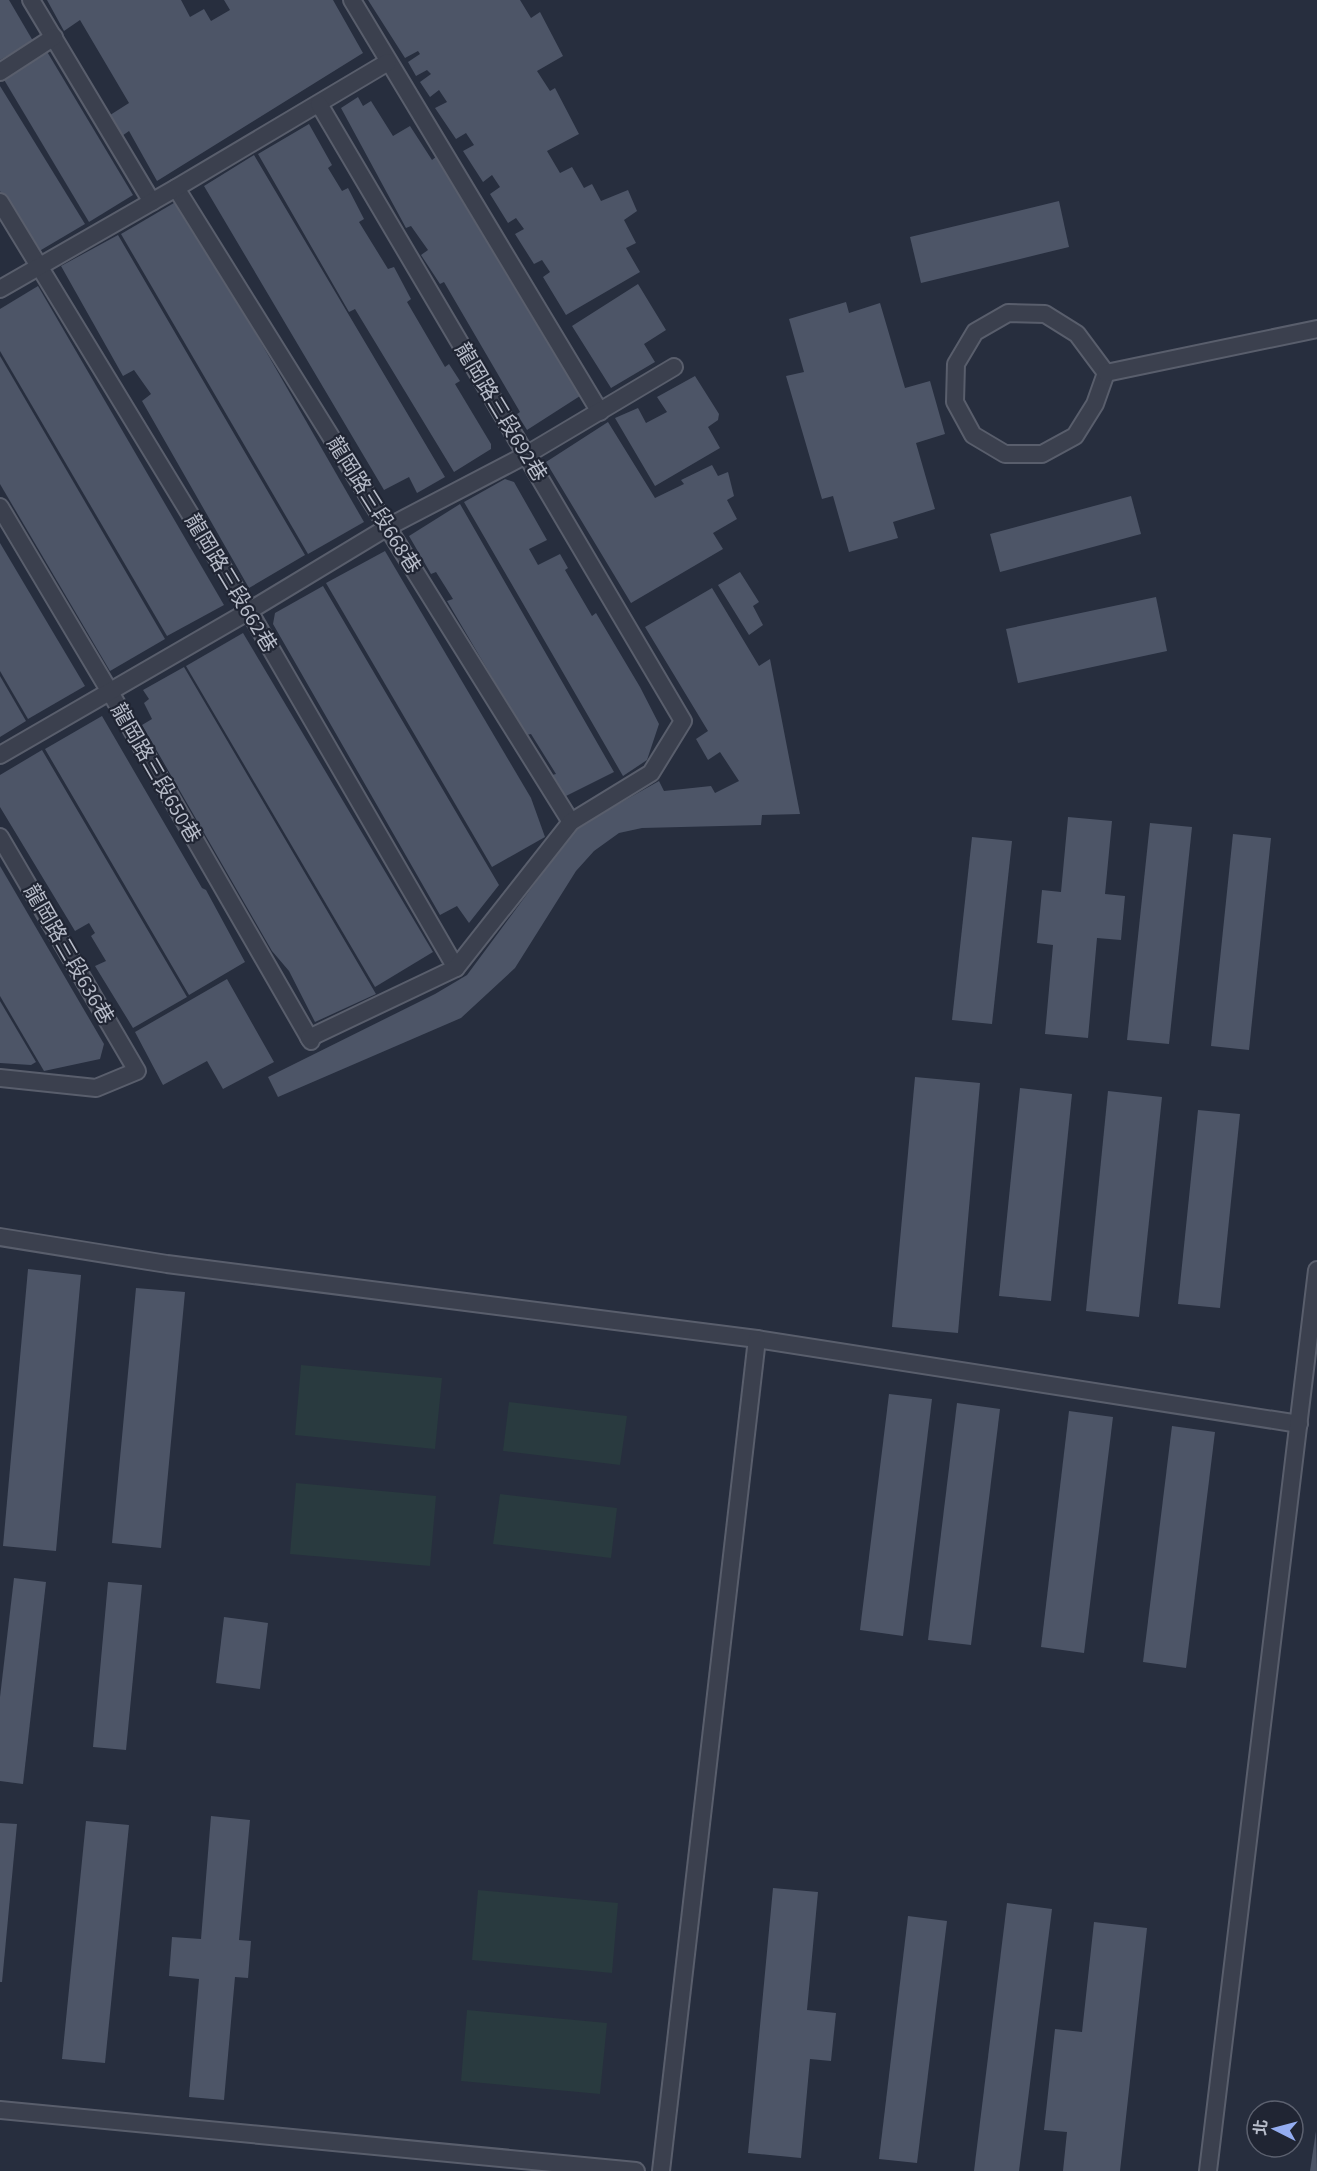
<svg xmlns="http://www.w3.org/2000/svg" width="1317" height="2171" font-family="'Source Sans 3','Noto Sans TC',sans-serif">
<rect width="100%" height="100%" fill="#272e3e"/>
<!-- green -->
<g fill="#293a3f">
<path d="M301,1365L442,1378L435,1449L295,1435Z"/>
<path d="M509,1402L627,1416L620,1465L503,1451Z"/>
<path d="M296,1483L436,1496L430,1566L290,1554Z"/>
<path d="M500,1494L617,1508L611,1558L493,1544Z"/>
<path d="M478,1890L618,1903L612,1973L472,1960Z"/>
<path d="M467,2010L607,2023L600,2094L461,2081Z"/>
</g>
<!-- building -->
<g fill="#4d5567">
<path d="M0,0H9L33,41L0,60Z"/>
<path d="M47,0H181L190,17L204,9L211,21L230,10L224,0H333L363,53L157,181L129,131L119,138L107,117L129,103L80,20L64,31Z"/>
<path d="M368,0H520L531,18L540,12L563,56L537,71L550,91L555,88L579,134L547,151L560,173L572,167L584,188L592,184L601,201L628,190L637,211L624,220L636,243L626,248L640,272L566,315L543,277L550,272L542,260L534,264L515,234L524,229L516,218L508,223L490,194L500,187L492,175L483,182L463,151L474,145L466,133L456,139L435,108L447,102L439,90L430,97L420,82L431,74L427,70L416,76L408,62L420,54L418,51L405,58Z"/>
<path d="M46,50L133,195L89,222L3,78Z"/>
<path d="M0,86L85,224L36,253L0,191Z"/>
<path d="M358,97L363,106L371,101L393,136L410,126L432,160L437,156L580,396L527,430L517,414L520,412L444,282L440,284L421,255L428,250L411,226L406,228L341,108Z"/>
<path d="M309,124L332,165L328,168L342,191L348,188L364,219L359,222L388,269L394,267L411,299L407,302L445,367L449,364L460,381L455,384L491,444V449L454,472L355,309L349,312L258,154Z"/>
<path d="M254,155L445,477L417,493L409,477L384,490L204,186Z"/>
<path d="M179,200L364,522L308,554L121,234Z"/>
<path d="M1059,201L1069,247L921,283L910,237Z"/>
<path d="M118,235L305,555L249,588L142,401L151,394L134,370L123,376L61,266Z"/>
<path d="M638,284L666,330L644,344L655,362L611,388L572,326Z"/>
<path d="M38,286L224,605L167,636L0,351V309Z"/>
<path d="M846,302L849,313L880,303L905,388L930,381L945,434L916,443L935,509L893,522L898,538L849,552L833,496L822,499L786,376L804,372L789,319Z"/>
<path d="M0,356L165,639L110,671L0,484Z"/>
<path d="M695,376L719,414L718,420L708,427L720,448L655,486L615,418L638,408L646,423L667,412L657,397Z"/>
<path d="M608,422L655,498L684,484L681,480L712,465L718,476L728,472L734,496L727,500L737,519L713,533L723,549L631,603L546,462Z"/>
<path d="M505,479L514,482L547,540L529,549L538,565L560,554L568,568L565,570L592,616L596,613L640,687L659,724L647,760L623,776L464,502Z"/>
<path d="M1131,496L1141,534L1000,572L990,534Z"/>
<path d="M460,504L614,772L564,797L552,775L556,774L531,734L526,735L447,601L453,599L436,572L431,574L409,536Z"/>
<path d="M0,543L85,686L28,719L0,671Z"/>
<path d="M385,551L531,798L545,837L492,867L326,583Z"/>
<path d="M740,572L759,602L753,606L763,625L749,635L718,585Z"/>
<path d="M323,586L499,885L469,923L457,906L440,915L273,624L275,613Z"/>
<path d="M712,588L759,666L770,659L800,814L762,815L761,825L642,828L619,833L594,851L576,871L515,968L461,1018L278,1097L268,1077L435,994L467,975L576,828L659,781L664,791L711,786L715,793L739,781L720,752L708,760L696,739L708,731L645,627Z"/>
<path d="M1156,597L1167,651L1018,683L1006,629Z"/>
<path d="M243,633L433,952L375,987L186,666Z"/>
<path d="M184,667L376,994L315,1022L289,971L272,951L142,725L152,719L144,703L149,699L143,690Z"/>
<path d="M0,676L26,721L0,737Z"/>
<path d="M102,716L202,888L206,890L245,962L189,995L45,749Z"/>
<path d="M42,750L187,997L133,1028L95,966L106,961L91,936L95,933L89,923L75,931L0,807V775Z"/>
<path d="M1068,817L1112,821L1105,894L1125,896L1121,940L1097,938L1088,1038L1045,1034L1053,945L1037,943L1042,890L1061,892Z"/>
<path d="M1150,823L1192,827L1169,1044L1127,1040Z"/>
<path d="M1233,834L1271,838L1249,1050L1211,1046Z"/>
<path d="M972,837L1012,841L992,1024L952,1020Z"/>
<path d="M0,866L104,1044L100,1059L44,1071L0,996Z"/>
<path d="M227,979L274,1062L223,1089L207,1061L163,1085L135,1032Z"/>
<path d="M0,1001L36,1062L31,1065L0,1063Z"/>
<path d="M915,1077L980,1083L958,1333L892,1327Z"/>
<path d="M1020,1088L1072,1094L1051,1301L999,1296Z"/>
<path d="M1108,1091L1162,1097L1139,1317L1086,1311Z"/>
<path d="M1198,1110L1240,1114L1220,1308L1178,1304Z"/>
<path d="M28,1269L81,1275L56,1551L3,1546Z"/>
<path d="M136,1288L185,1292L161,1548L112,1543Z"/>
<path d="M889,1394L932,1399L903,1636L860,1630Z"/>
<path d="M957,1403L1000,1409L971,1645L928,1640Z"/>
<path d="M1069,1411L1113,1417L1084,1653L1041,1647Z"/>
<path d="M1172,1426L1215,1432L1186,1668L1143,1662Z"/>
<path d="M14,1578L46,1582L23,1784L0,1781V1697Z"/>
<path d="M108,1582L142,1585L126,1750L93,1747Z"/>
<path d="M224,1617L268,1623L260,1689L216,1683Z"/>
<path d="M211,1816L250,1820L239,1940L251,1941L248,1978L235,1977L224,2100L189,2097L199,1979L169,1976L172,1937L201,1939Z"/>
<path d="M86,1821L129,1825L105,2063L62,2059Z"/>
<path d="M0,1823L17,1824L2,1982H0Z"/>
<path d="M773,1888L818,1892L807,2010L836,2013L831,2061L810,2059L801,2158L748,2153Z"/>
<path d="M1007,1903L1052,1909L1019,2171H974Z"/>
<path d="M908,1916L947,1921L917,2163L879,2159Z"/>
<path d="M1094,1922L1147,1928L1120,2171H1063L1067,2132L1044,2130L1055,2029L1082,2032Z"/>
<path d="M1316,2131L1317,2171H1310Z"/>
</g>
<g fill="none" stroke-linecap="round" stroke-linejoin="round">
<!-- service casing -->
<g stroke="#595e6c" stroke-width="20">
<g id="service">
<path d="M31,0L152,202"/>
<path d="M352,0L600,412"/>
<path d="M0,72L54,37"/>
<path d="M176,188L571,822"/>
<path d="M0,202L249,611L456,968"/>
<path d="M0,289L176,188L388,62"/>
<path d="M1008,313L1045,314L1077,334L1106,373L1095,404L1075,436L1042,454H1005L973,435L955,402L956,364L975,332Z"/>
<path d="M1106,373L1317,329"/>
<path d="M0,507L110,692L311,1041"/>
<path d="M0,755L249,611L388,527L526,455L674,367"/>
<path d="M0,837L137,1071L96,1088L0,1078"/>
<path d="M309,1038L456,968L571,822L651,773L683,721L319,104"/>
<path d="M0,1237L167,1264L757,1339L1299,1424"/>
<path d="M0,2110L636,2171"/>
<path d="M661,2171L757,1339"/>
<path d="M1208,2171L1317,1270"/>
</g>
</g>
<!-- service -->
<use href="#service" stroke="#3b404e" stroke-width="16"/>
</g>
<g text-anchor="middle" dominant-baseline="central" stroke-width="4.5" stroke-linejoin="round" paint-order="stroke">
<!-- street labels -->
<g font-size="21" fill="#b7bcc9" stroke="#202533">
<text transform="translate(501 412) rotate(59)">龍岡路三段692巷</text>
<text transform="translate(374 505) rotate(58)">龍岡路三段668巷</text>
<text transform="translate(231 583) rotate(59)">龍岡路三段662巷</text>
<text transform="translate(156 773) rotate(60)">龍岡路三段650巷</text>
<text transform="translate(69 954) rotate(60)">龍岡路三段636巷</text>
</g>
</g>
<!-- north arrow -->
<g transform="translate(1275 2129) rotate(276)"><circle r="28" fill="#202533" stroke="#5c616f" stroke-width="1.5"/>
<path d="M0-4.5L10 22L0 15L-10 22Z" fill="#94adf1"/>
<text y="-9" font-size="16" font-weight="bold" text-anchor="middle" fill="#b7bcc9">北</text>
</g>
</svg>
